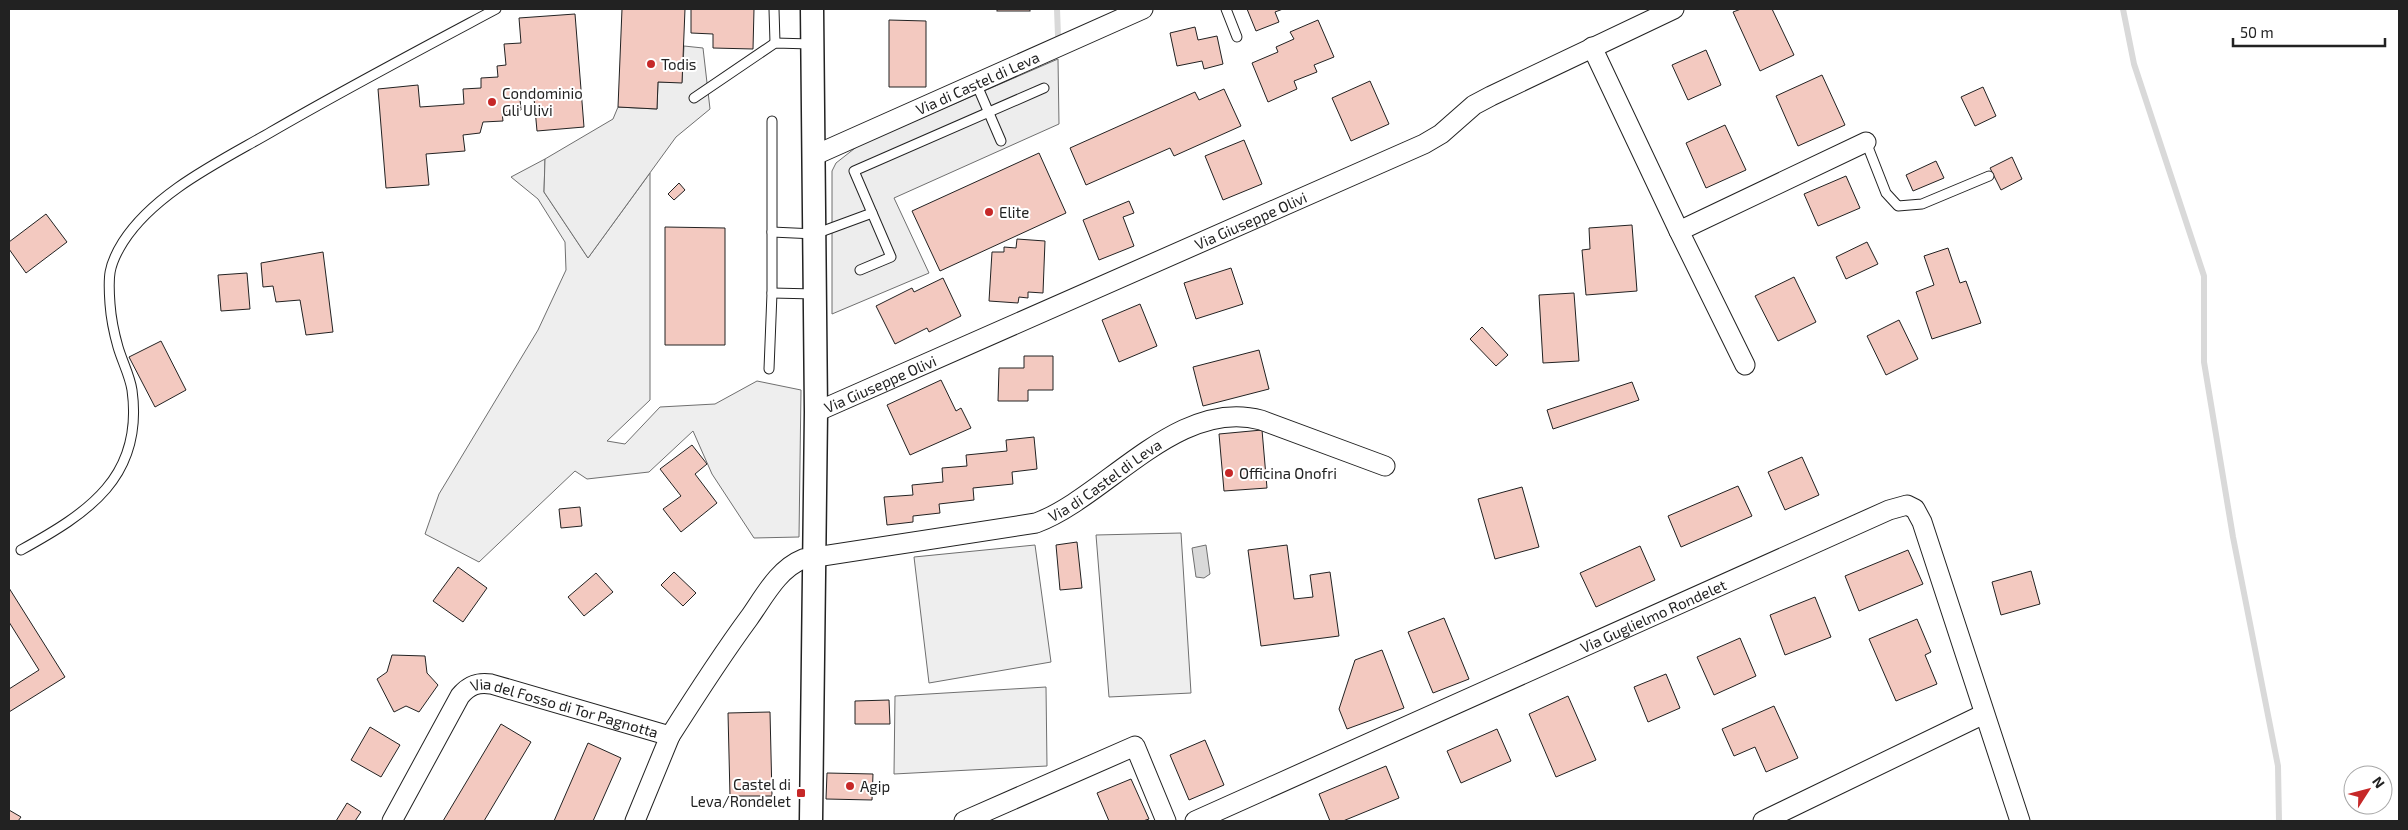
<svg xmlns="http://www.w3.org/2000/svg" width="2408" height="830" font-family="'Exo 2',sans-serif">
<rect width="100%" height="100%" fill="#fff"/>
<!-- green -->
<g fill="#eee" stroke="#6f6f6f">
<path d="M545,159L544,192L588,258L650,173V400L607,441L625,444L660,407L715,404L757,381L801,390L799,537L754,538L712,474L693,431L649,472L587,479L575,471L479,562L425,534L439,494L538,330L566,270L565,242L538,199L511,177Z"/>
<path d="M1181,533L1191,693L1109,697L1096,535Z"/>
<path d="M1035,545L1051,662L929,683L914,557Z"/>
<path d="M1046,687L1047,766L894,774L895,696Z"/>
</g>
<!-- parking -->
<g fill="#ededed" stroke="#6f6f6f">
<path d="M684,46L703,48L710,109L676,137L588,258L544,192L545,159L613,119L618,107L657,109L658,82H682Z"/>
<path d="M1058,59L1059,124L894,198L929,273L832,314V171L836,163L859,145Z"/>
</g>
<!-- water -->
<path fill="#d9d9d9" stroke="#6f6f6f" d="M1206,545L1210,574L1204,578L1196,577L1192,548Z"/>
<g fill="none" stroke-linecap="round" stroke-linejoin="round">
<!-- stream -->
<g stroke="#d9d9d9" stroke-width="6">
<path d="M1057,9L1058,36"/>
<path d="M2123,9L2134,64L2204,276V362L2233,537L2278,766L2279,821"/>
</g>
</g>
<!-- building -->
<g fill="#f3c9c0" stroke="#222">
<path d="M622,9H685L682,83L658,82L657,109L618,107Z"/>
<path d="M691,9H754L753,49L713,48V34L691,33Z"/>
<rect x="997" y="9" width="33" height="2"/>
<path d="M1247,9H1283L1275,12L1279,22L1256,31Z"/>
<path d="M1741,9H1772L1794,55L1760,71L1733,12Z"/>
<path d="M575,14L584,127L537,131L534,98L520,99L521,110L502,112L503,121L483,122L480,133L463,135L465,151L426,154L429,185L386,188L378,89L418,85L420,107L464,104L463,89L481,88V78L498,77L497,66L506,65L504,44L521,43L519,18Z"/>
<path d="M889,20L926,21V87H889Z"/>
<path d="M1318,20L1334,57L1314,65L1317,72L1294,81L1297,89L1268,102L1252,63L1278,52L1276,47L1294,39L1290,32Z"/>
<path d="M1195,27L1198,40L1217,36L1223,64L1204,69L1202,61L1177,66L1170,33Z"/>
<path d="M1706,50L1721,85L1688,100L1672,65Z"/>
<path d="M1822,75L1845,125L1798,146L1776,96Z"/>
<path d="M1370,81L1389,124L1351,141L1332,98Z"/>
<path d="M1983,87L1996,116L1975,126L1961,97Z"/>
<path d="M1224,89L1241,126L1174,156L1170,148L1086,185L1070,148L1195,92L1199,100Z"/>
<path d="M1725,125L1746,170L1706,188L1686,143Z"/>
<path d="M1244,140L1262,184L1223,200L1205,156Z"/>
<path d="M1039,153L1066,213L940,271L912,211Z"/>
<path d="M2012,157L2022,179L2001,190L1990,168Z"/>
<path d="M1936,161L1944,178L1913,191L1906,175Z"/>
<path d="M1846,176L1860,208L1818,226L1804,194Z"/>
<path d="M679,183L685,190L674,200L668,194Z"/>
<path d="M1129,201L1134,213L1123,217L1134,246L1099,260L1083,220Z"/>
<path d="M46,214L67,242L26,273L9,249V242Z"/>
<path d="M1632,225L1637,291L1586,295L1582,250L1590,249L1589,228Z"/>
<path d="M665,227L725,228V345H665Z"/>
<path d="M1017,239L1045,241L1043,293L1028,292V298L1019,297L1018,303L989,301L992,252H1004V247L1016,248Z"/>
<path d="M1867,242L1878,264L1846,279L1836,257Z"/>
<path d="M1948,248L1960,283L1966,281L1981,323L1932,339L1916,292L1934,285L1924,256Z"/>
<path d="M323,252L333,332L306,335L300,300L276,302L273,286L263,287L261,263Z"/>
<path d="M1231,268L1243,304L1196,319L1184,283Z"/>
<path d="M247,273L250,309L221,311L218,275Z"/>
<path d="M1794,277L1816,322L1778,341L1755,296Z"/>
<path d="M943,278L961,316L929,332L927,328L895,344L876,306L912,288L914,292Z"/>
<path d="M1574,293L1579,361L1543,363L1539,295Z"/>
<path d="M1140,304L1157,346L1119,362L1102,320Z"/>
<path d="M1899,320L1918,359L1886,375L1867,336Z"/>
<path d="M1482,327L1508,355L1496,366L1470,339Z"/>
<path d="M161,341L186,390L155,407L129,357Z"/>
<path d="M1259,350L1269,389L1203,406L1193,367Z"/>
<path d="M1024,356H1053V390H1028V401H998L999,368H1024Z"/>
<path d="M941,380L956,411L961,408L971,428L910,455L887,405Z"/>
<path d="M1632,382L1639,400L1553,429L1547,410Z"/>
<path d="M1262,430L1267,488L1224,491L1219,434Z"/>
<path d="M1034,437L1037,469L1012,472L1013,484L973,488L974,500L939,504L940,513L913,516V522L887,525L884,497L913,495L912,485L943,482L942,468L967,466L966,455L1007,451L1006,440Z"/>
<path d="M692,445L707,464L695,474L717,503L681,532L663,509L681,496L660,469Z"/>
<path d="M1802,457L1819,495L1785,510L1768,472Z"/>
<path d="M1738,486L1752,516L1681,547L1668,516Z"/>
<path d="M1522,487L1539,547L1495,559L1478,499Z"/>
<path d="M580,507L582,526L561,528L559,509Z"/>
<path d="M1077,542L1082,588L1060,590L1056,545Z"/>
<path d="M1287,545L1294,599L1313,597L1310,575L1330,572L1339,636L1261,646L1248,550Z"/>
<path d="M1640,546L1655,580L1596,607L1580,573Z"/>
<path d="M1908,550L1923,584L1859,611L1845,576Z"/>
<path d="M458,567L487,588L463,622L433,601Z"/>
<path d="M2031,571L2040,604L2001,615L1992,582Z"/>
<path d="M674,572L696,593L683,606L661,585Z"/>
<path d="M596,573L613,592L584,616L568,597Z"/>
<path d="M9,588L65,677L9,712V689L39,670L9,622Z"/>
<path d="M1815,597L1831,637L1785,655L1770,615Z"/>
<path d="M1444,618L1469,679L1433,693L1408,632Z"/>
<path d="M1917,619L1931,652L1925,655L1937,684L1896,701L1869,639Z"/>
<path d="M1740,638L1756,676L1714,695L1697,657Z"/>
<path d="M1382,650L1404,708L1347,729L1339,709L1355,660Z"/>
<path d="M392,655L425,656L427,673L438,685L419,712L406,706L394,712L377,679L387,672Z"/>
<path d="M1666,674L1680,708L1648,722L1634,687Z"/>
<path d="M1568,696L1596,760L1556,777L1529,714Z"/>
<path d="M889,700L890,724H855V701Z"/>
<path d="M1774,706L1798,758L1766,772L1755,747L1734,756L1722,729Z"/>
<path d="M770,712L772,796H730L728,713Z"/>
<path d="M501,724L531,742L484,821H443Z"/>
<path d="M370,727L400,745L381,777L351,760Z"/>
<path d="M1497,729L1511,761L1461,783L1447,751Z"/>
<path d="M1205,740L1224,785L1189,800L1170,755Z"/>
<path d="M588,743L621,758L593,821H554Z"/>
<path d="M1386,766L1399,798L1343,821H1330L1319,794Z"/>
<path d="M827,773L873,774L872,800L826,799Z"/>
<path d="M1131,779L1149,819L1143,821H1109L1097,793Z"/>
<path d="M347,803L361,812L355,821H336Z"/>
<path d="M9,810L21,817L18,821H9Z"/>
</g>
<g fill="none" stroke-linecap="round" stroke-linejoin="round">
<!-- service casing -->
<g stroke="#222" stroke-width="11">
<g id="service">
<path d="M774,9L775,43"/>
<path d="M1226,9L1237,37"/>
<path d="M976,83L1001,141"/>
<path d="M694,98L775,43L811,44"/>
<path d="M1866,142L1886,193L1898,206L1922,204L1989,176"/>
<path d="M772,232L815,234L872,213"/>
<path d="M860,270L891,257L854,171L1044,88"/>
<path d="M772,293L815,294"/>
<path d="M769,369L772,293V121"/>
<path d="M21,550C88,513 144,477 132,390C130,376 122,361 118,347C114,333 111,318 110,304C108,277 108,266 123,242C155,192 221,161 271,132C345,89 421,49 496,9"/>
</g>
</g>
<!-- minor casing -->
<g stroke="#222" stroke-width="21">
<g id="minor">
<path d="M1592,47L1679,231L1745,365"/>
<path id="s1" d="M813,156L1143,9"/>
<path d="M1679,231L1866,142"/>
<path id="s2" d="M816,412L1424,144L1441,134L1474,105L1491,96L1674,9"/>
<path id="s3" d="M392,821L460,696C469,685 478,682 491,684L670,736C696,695 721,656 749,618C764,597 778,569 803,559L1036,523C1106,497 1178,397 1261,420L1385,466"/>
<path d="M635,821L670,736"/>
<path d="M964,821L1135,746L1166,821"/>
<path id="s4" d="M1195,821L1889,510L1907,505L1915,509L1922,522L2020,821"/>
<path d="M1763,821L1984,714"/>
</g>
</g>
<!-- tertiary casing -->
<g stroke="#222" stroke-width="25">
<path id="tertiary" d="M811,821L816,412L812,9"/>
</g>
<!-- service -->
<use href="#service" stroke="#fff" stroke-width="9"/>
<!-- minor -->
<use href="#minor" stroke="#fff" stroke-width="19"/>
<!-- tertiary -->
<use href="#tertiary" stroke="#fff" stroke-width="22"/>
</g>
<!-- markers -->
<g fill="#c62828" stroke="#fff" stroke-width="2">
<circle cx="651" cy="64" r="5"/>
<circle cx="492" cy="102" r="5"/>
<circle cx="989" cy="212" r="5"/>
<circle cx="1229" cy="473" r="5"/>
<circle cx="850" cy="786" r="5"/>
<rect x="796" y="788" width="10" height="10" rx="2.5"/>
</g>
<g text-anchor="middle" dominant-baseline="central" stroke-width="4" stroke-linejoin="round" paint-order="stroke">
<!-- poi labels -->
<g font-size="15" fill="#222" stroke="#fff" text-anchor="start">
<text x="661" y="64">Todis</text>
<text x="502" y="93">Condominio<tspan x="502" dy="17">Gli Ulivi</tspan></text>
<text x="999" y="212">Elite</text>
<text x="1239" y="473">Officina Onofri</text>
<text x="791" y="784" text-anchor="end">Castel di<tspan x="791" dy="17">Leva/Rondelet</tspan></text>
<text x="860" y="786">Agip</text>
</g>
<!-- street labels -->
<g font-size="15" fill="#222" stroke="#fff">
<text stroke="none"><textPath href="#s1" startOffset="180">Via di Castel di Leva</textPath></text>
<text stroke="none"><textPath href="#s2" startOffset="475">Via Giuseppe Olivi</textPath></text>
<text stroke="none"><textPath href="#s2" startOffset="70">Via Giuseppe Olivi</textPath></text>
<text stroke="none"><textPath href="#s3" startOffset="904">Via di Castel di Leva</textPath></text>
<text stroke="none"><textPath href="#s4" startOffset="502">Via Guglielmo Rondelet</textPath></text>
<text stroke="none"><textPath href="#s3" startOffset="254">Via del Fosso di Tor Pagnotta</textPath></text>
</g>
</g>
<!-- border -->
<rect width="2408" height="830" fill="none" stroke="#222222" stroke-width="20"/>
<!-- north arrow -->
<g transform="translate(2368 790) rotate(54)"><circle r="24" fill="#ffffff" stroke="#a7a7a7"/>
<path d="M0-4L9 19L0 12L-9 19Z" fill="#c62828"/>
<text y="-8" font-size="14" font-weight="bold" text-anchor="middle" fill="#222222">N</text>
</g>
<!-- scale -->
<path d="M2233 38v8h152v-8" fill="none" stroke="#222222" stroke-width="2.5"/>
<text x="2240" y="38" font-size="15" fill="#222222" stroke="#ffffff" stroke-width="4" paint-order="stroke">50 m</text>
</svg>
